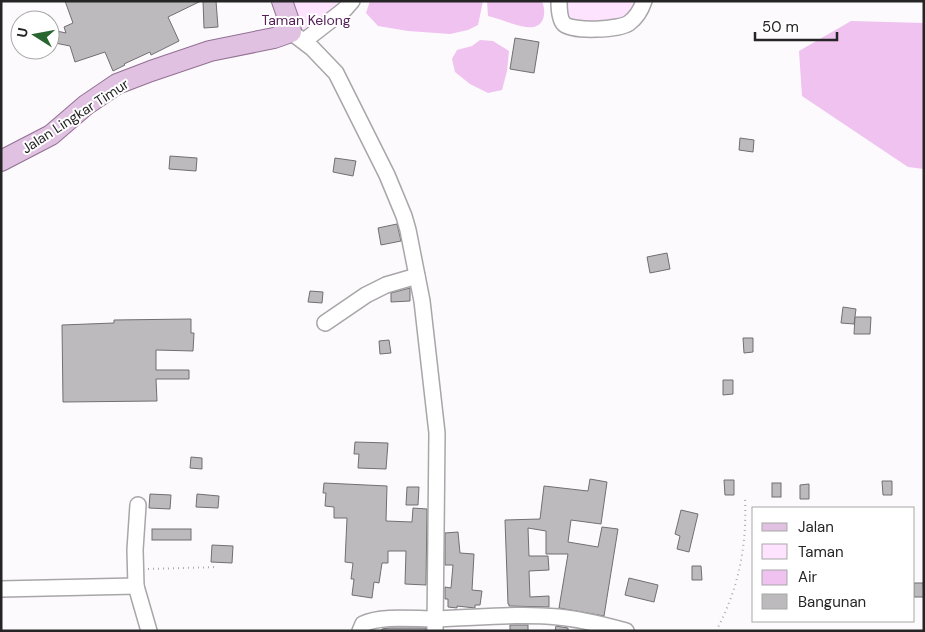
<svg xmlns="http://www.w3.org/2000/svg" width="925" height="632" font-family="'DM Sans',sans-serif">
<rect width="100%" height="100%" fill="#fcfafc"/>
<!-- green -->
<g fill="#fee3fe">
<path d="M277,1H350L324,25L312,48Z"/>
<path d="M560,1H644L620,27L561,19Z"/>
</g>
<!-- water -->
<g fill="#efc2f0">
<path d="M370,1H483L478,25L468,30L450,34L408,31L378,26L366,13Z"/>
<path d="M487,1H542C547,14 544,30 526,27C513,25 501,19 488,16Z"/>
<path d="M851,21L924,23V169L908,167L802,96L799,51Z"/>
<path d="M480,40L493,41L509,51L507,71L502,90L488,93L470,84L455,72L452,59L457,50L472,46Z"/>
</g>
<!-- building -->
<g fill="#bcbabc" stroke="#716f71">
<path d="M65,1H201L168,17L179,41L151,55L150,52L124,64L125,65L113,71L105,52L75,62L70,46L50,42L52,30L66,33L64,27L73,23Z"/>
<path d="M203,1H216L218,27L204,28Z"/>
<path d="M515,38L539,42L534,73L510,69Z"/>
<path d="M740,138L754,140L753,152L739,150Z"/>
<path d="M170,156L197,158L196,171L169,169Z"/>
<path d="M335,158L356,161L353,176L333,172Z"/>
<path d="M397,224L401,241L381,245L378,228Z"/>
<path d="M667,253L670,269L650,273L647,257Z"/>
<path d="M410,288V301L391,302V293Z"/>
<path d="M310,291L323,292L322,303L308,302Z"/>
<path d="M843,307L856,309L854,324L841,323Z"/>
<path d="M855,317H871L870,334H854Z"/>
<path d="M191,319V333H194L193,351L156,350V370H189V379H156L157,401L63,402L62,325L114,323V320Z"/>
<path d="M743,338H753V352L744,353Z"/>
<path d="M389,340L391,353L380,354L379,341Z"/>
<path d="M723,380H733V394L723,395Z"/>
<path d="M355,442L388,443L386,469L358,468L359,454H354Z"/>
<path d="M191,457L202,458V469L190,468Z"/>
<path d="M590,479L607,482L601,524L571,520L568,542L598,547L602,527L618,529L604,616L559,608L568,554H546V531L528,528L529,556H548L549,570L529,571L530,597L549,596V607L509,606V604H508L505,520L540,519L544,486L588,491Z"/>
<path d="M724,480H734V495H725Z"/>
<path d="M882,481H892V495H883Z"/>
<path d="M324,483L387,486L386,521L412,522L413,508L427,509L426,585L405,584L406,551H388V563H382L379,583L374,582L372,598L352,595L354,579H351L353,563L345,562L347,518H334V507L325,506L326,493H323Z"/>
<rect x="772" y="483" width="9" height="14"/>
<path d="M809,484V499H800V485Z"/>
<path d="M407,487H419L418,505H406Z"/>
<path d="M150,494L171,495L170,509L149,508Z"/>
<path d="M197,494L219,496L218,508L196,507Z"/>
<path d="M681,510L698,514L689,552L677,549L680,536L675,534Z"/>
<rect x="152" y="529" width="39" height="11"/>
<path d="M458,532L460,553L474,554L472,590L482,591L480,605H475V608L457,606V608L448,607V599H445V587L451,588L453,565H445V533Z"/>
<path d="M212,545L233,546L232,563L211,562Z"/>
<path d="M692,566H701L702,580H692Z"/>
<path d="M629,578L658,585L654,602L625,595Z"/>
<path d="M914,583H923L924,597H914Z"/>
<rect x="510" y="625" width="18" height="6"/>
<path d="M556,626L568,628V631H555Z"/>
<path d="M389,628H426V631H381L382,629Z"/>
</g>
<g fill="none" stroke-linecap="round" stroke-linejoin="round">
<!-- minor casing -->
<g stroke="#a8a6a8" stroke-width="18">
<g id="minor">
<path d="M559,1C559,7 559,19 564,24C573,32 619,30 629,23C636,18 641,10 644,1"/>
<path d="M291,32L312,48L336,73L387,175L404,216L408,230L422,301L437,433L435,631"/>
<path d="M304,41L344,10L352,1"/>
<path d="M325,323L366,295L386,285L417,276"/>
<path d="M136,586L149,631"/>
<path d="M1,589L136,586L135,550L138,505"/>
<path d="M360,631L363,624C381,615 414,619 435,619C476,618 518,613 558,617C581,619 604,625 626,631"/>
</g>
</g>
<!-- major casing -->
<g stroke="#927093" stroke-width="22">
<path id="major" d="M1,161L51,135L86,105L117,84L151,71L210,51L274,38L291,32L290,24L282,1"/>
</g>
<!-- path -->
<g stroke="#abaaab" stroke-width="2" stroke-dasharray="1 4" stroke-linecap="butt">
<path d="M148,569L218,567"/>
<path d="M716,631C739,588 747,546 745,498"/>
</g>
<!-- minor -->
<use href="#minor" stroke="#fff" stroke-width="15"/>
<!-- major -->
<use href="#major" stroke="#e0c1e1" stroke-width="20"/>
</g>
<g text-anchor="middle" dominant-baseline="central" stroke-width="4" stroke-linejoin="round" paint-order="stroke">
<!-- park labels -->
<g font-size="14" fill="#562159" stroke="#fff">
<text x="306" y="20">Taman Kelong</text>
</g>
<!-- street labels -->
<g font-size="14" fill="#262526" stroke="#fff">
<text transform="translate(75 116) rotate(-33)">Jalan Lingkar Timur</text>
</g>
</g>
<!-- border -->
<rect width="925" height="632" fill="none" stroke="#262526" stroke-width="5"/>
<!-- legend -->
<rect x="752" y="507" width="162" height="115" fill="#ffffff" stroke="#a8a8a8"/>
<rect x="762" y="523" width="25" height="8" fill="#e0c1e1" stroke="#a8a8a8"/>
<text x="798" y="532" font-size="15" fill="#262526">Jalan</text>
<rect x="762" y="544" width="25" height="15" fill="#fee3fe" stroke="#a8a8a8"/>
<text x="798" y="557" font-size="15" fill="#262526">Taman</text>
<rect x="762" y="570" width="25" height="15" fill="#efc2f0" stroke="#a8a8a8"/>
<text x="798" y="582" font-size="15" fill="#262526">Air</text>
<rect x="762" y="594" width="25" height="15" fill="#bcbabc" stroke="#a8a8a8"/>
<text x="798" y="607" font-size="15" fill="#262526">Bangunan</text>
<!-- north arrow -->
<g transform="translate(35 35) rotate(281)"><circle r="24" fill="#ffffff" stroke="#a8a8a8"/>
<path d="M0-4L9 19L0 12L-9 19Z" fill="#27662f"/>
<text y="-8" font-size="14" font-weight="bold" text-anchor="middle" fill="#262526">U</text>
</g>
<!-- scale -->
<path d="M755 32v8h82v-8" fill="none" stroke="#262526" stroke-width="2.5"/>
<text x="762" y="32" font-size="15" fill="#262526" stroke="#ffffff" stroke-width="4" paint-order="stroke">50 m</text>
</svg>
